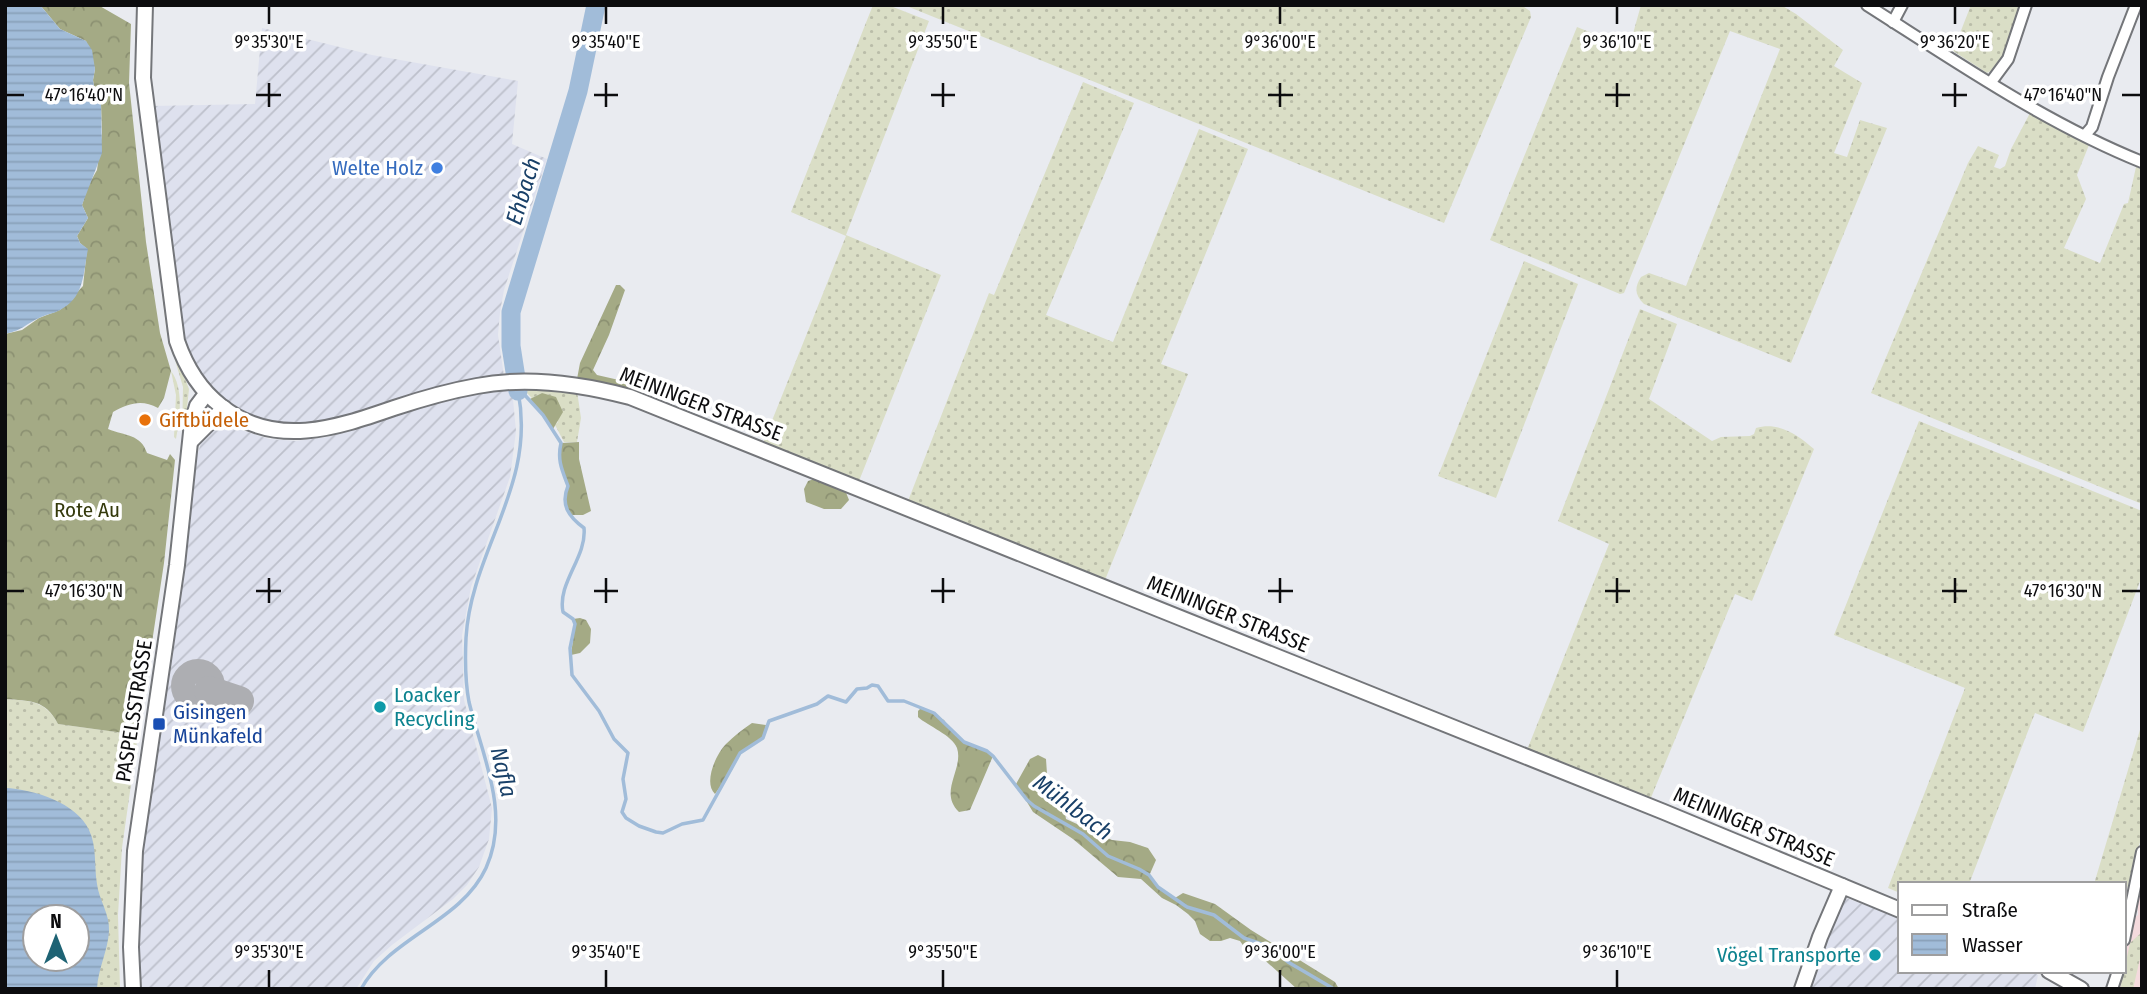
<svg xmlns="http://www.w3.org/2000/svg" width="2147" height="994" font-family="'Fira Sans Condensed',sans-serif">
<defs>
<pattern id="industrial-furrows" width="10" height="10" patternUnits="userSpaceOnUse" patternTransform="scale(1.75)"><rect width="10" height="10" fill="#dee1ee"/><path d="M-1 1l2-2M0 10L10 0M9 11l2-2" fill="none" stroke="#bdc0cb"/></pattern>
<pattern id="grass-dots" width="8" height="8" patternUnits="userSpaceOnUse" patternTransform="scale(1.75)"><rect width="8" height="8" fill="#dadec6"/><path d="M2 2h.1M6 6h.1" fill="none" stroke="#babda9" stroke-width="1.8" stroke-linecap="round"/></pattern>
<pattern id="forest-crowns" width="20" height="18" patternUnits="userSpaceOnUse" patternTransform="scale(1.75)"><rect width="20" height="18" fill="#a4aa85"/><path d="M2 6a3 3 0 1 1 6 0M12 15a3 3 0 1 1 6 0" fill="none" stroke="#8c9172"/></pattern>
<pattern id="water-rules" width="6" height="5" patternUnits="userSpaceOnUse" patternTransform="scale(1.75)"><rect width="6" height="5" fill="#a1bcd9"/><path d="M0 2.5h6" fill="none" stroke="#89a0b9"/></pattern>
</defs>
<rect width="100%" height="100%" fill="#e9ebf0"/>
<!-- commercial -->
<path fill="#f4dadd" d="M2142,870V989H2112L2118,971H2124V940L2128,921L2138,915L2136,894Z"/>
<!-- industrial -->
<g fill="url(#industrial-furrows)">
<path d="M262,28L372,55L518,81L512,144L547,159L504,290L500,312L498,335L505,383L296,433L224,408L221,395L206,394L184,361L152,106L255,104Z"/>
<path d="M512,389L516,431L510,477L471,587L462,635L464,700L492,808L489,839L479,867L467,885L453,899L392,945L374,961L356,989H139L136,947L138,880L194,465L202,440L211,431L229,426L269,439L296,441L328,437L438,401L482,392Z"/>
<path d="M1838,895L1900,918V971H2031L2038,975L2035,989H1802Z"/>
</g>
<!-- grass -->
<g fill="url(#grass-dots)" fill-rule="evenodd">
<path d="M138,5H140L151,197L136,90L135,36Z"/>
<path d="M873,5H888L929,21L846,235L941,275L859,481L763,443L846,236L791,212Z"/>
<path d="M904,5H1521L1530,11L1531,17L1444,223Z"/>
<path d="M1641,5H1781L1796,14L1843,50L1834,66L1862,83L1834,153L1847,157L1860,120L1887,128L1791,363L1644,304C1635,295 1634,288 1641,277L1649,273L1686,286L1780,49L1730,31L1624,293L1620,294L1490,240L1577,27L1629,48Z"/>
<path d="M1971,5H2021C2017,15 2013,24 2010,33C2005,49 2004,66 1987,73L1953,51Z"/>
<path d="M1083,82L1134,103L1046,315L1113,342L1199,129L1248,149L1161,364L1188,374L1105,580L908,501L989,293L994,295Z"/>
<path d="M2030,113L2089,145L2077,175L2086,199L2064,248L2100,263L2124,204L2128,203L2136,167L2142,169V504L1871,393L1968,163L1978,146L1999,155L1994,167L2000,169L2005,166L2011,149Z"/>
<path d="M154,229H156L170,340L189,389L184,436L182,435L183,387L167,333Z"/>
<path d="M1524,261L1578,284L1496,498L1438,476Z"/>
<path d="M1640,309L1677,324L1649,399L1712,441L1721,437L1750,436L1754,434L1756,428C1778,421 1798,435 1814,449L1752,601L1735,594L1650,800L1527,750L1609,544L1558,521Z"/>
<path d="M171,371C184,388 180,419 176,439L174,437L176,395Z"/>
<path d="M543,388L577,391L581,418L577,442H564L555,425L558,422L542,393L532,398L523,389Z"/>
<path d="M1919,421L2142,511V576L2083,732L2035,713L1969,884H1900V893L1888,888L1965,688L1834,635Z"/>
<path d="M180,468L175,534L147,720L148,704L165,588Z"/>
<path d="M5,699C30,701 45,700 58,724L138,735L122,848L118,915L120,989H5ZM35,917H77V959H35Z"/>
<path d="M2142,723V835L2124,900V884H2094Z"/>
<path d="M145,732L129,850L126,897H125L131,816Z"/>
<path d="M2142,932V950L2133,989H2120L2130,943Z"/>
</g>
<!-- forest -->
<g fill="url(#forest-crowns)">
<path d="M40,5H98L131,24L129,83L146,242L160,333L171,371L164,398L158,408C142,399 129,403 113,412L108,429C125,436 141,434 147,453L167,460L170,454L175,460L164,563L138,735L58,724C45,699 30,701 5,699V334L22,330L39,318L60,310L83,286L87,249L80,243L77,236L88,218L82,205L88,186L97,170L102,133L101,104L95,93L93,80L95,69L86,41L60,29Z"/>
<path d="M616,285H620L625,290L609,335L593,370L597,375L632,383L641,389L642,395L577,379L580,363Z"/>
<path d="M542,393L556,397L563,412L553,429L530,399Z"/>
<path d="M579,442V459L591,511L583,515H570L564,498L568,486L560,467L561,443Z"/>
<path d="M818,478L845,490L849,500L841,509H824L806,502L804,489L808,481Z"/>
<path d="M580,618L586,620L591,629L590,643L580,653L571,655L575,624L573,619Z"/>
<path d="M922,707L944,720L953,733L964,742L987,751L993,756L970,810L959,812C938,792 964,769 957,748C952,735 928,726 918,717V711Z"/>
<path d="M752,723L766,725L763,738L740,753L732,770L715,794C703,783 716,754 726,744C734,736 743,729 752,723Z"/>
<path d="M1038,755L1046,759L1047,774L1041,788C1057,799 1063,795 1066,819L1112,840L1130,842L1148,848L1156,860L1149,876L1158,887L1175,898L1183,893L1215,904L1251,930L1335,982L1339,989H1297L1259,955L1247,951L1240,941L1230,938L1221,941H1210L1200,934L1195,921L1188,914L1176,905L1162,898L1141,879L1118,877L1073,839L1033,812L1016,784L1030,759Z"/>
</g>
<!-- water -->
<g fill="url(#water-rules)" fill-rule="evenodd">
<path d="M5,5H40L60,29L86,41L92,50L95,69L93,80L95,93L101,104L102,153L82,205L88,218L77,236L80,243L88,249C83,273 85,297 60,310C53,314 46,314 39,318C24,325 25,329 5,334Z"/>
<path d="M5,788C33,789 77,803 89,830C97,846 94,866 97,884C99,900 110,914 109,931C108,951 98,968 97,989H5ZM35,917H77V959H35Z"/>
</g>
<g fill="none" stroke-linecap="round" stroke-linejoin="round">
<!-- stream -->
<g stroke="#a1bcd9" stroke-width="3.5">
<path d="M518,391L522,392L543,415L561,443C557,460 562,470 568,486C560,505 569,517 584,528C587,557 557,583 563,612L573,619L575,624L570,648L572,675L599,711L614,739L628,753L623,779L626,799L622,812L626,818L639,826L656,832L663,833L682,824L703,820L740,753L763,738L769,721L817,704L828,696L846,702L857,689L867,688L872,685L878,686L888,701H904L934,713L964,742L987,751L993,756L1027,800L1034,806L1083,834L1108,856L1139,869L1149,875L1158,887L1187,907L1214,915L1244,938L1270,947L1288,962L1334,989"/>
<path d="M361,989C390,937 461,922 486,868C511,813 482,755 469,702C465,681 465,659 466,638C471,550 537,486 518,391"/>
</g>
<!-- river -->
<path stroke="#a1bcd9" stroke-width="19" d="M518,391L511,346V312L578,91L596,5"/>
<!-- taxiway -->
<g stroke="#adaeb2" stroke-width="30">
<circle cx="198" cy="686" r="12"/>
<path d="M209,691L239,701"/>
</g>
<!-- street casing -->
<g stroke="#74767a" stroke-width="14">
<g id="street">
<path d="M1867,5C1955,61 2045,123 2142,162"/>
<path d="M1893,22L1902,5"/>
<path d="M1991,82L2008,59L2026,5"/>
<path d="M2085,135L2092,127L2108,77L2136,5"/>
<path d="M2124,940L2142,852"/>
<path d="M2112,989L2118,971"/>
</g>
</g>
<!-- secondary casing -->
<g stroke="#74767a" stroke-width="18">
<g id="secondary">
<path d="M145,5L143,78L177,341C186,367 199,389 221,406C275,449 336,428 394,408C421,399 449,391 477,386C528,376 581,384 630,397L1664,812L1900,910"/>
<path d="M191,441L224,408"/>
<path d="M2049,971L2081,989"/>
<path d="M133,989L131,947L135,851L177,565L192,423L197,406L206,394"/>
<path d="M1802,989L1820,937L1842,886"/>
</g>
</g>
<!-- street -->
<use href="#street" stroke="#fff" stroke-width="10"/>
<!-- secondary -->
<use href="#secondary" stroke="#fff" stroke-width="14"/>
</g>
<!-- ticks -->
<path fill="none" stroke="#0c0c0e" stroke-width="2.5" d="M269,7V24M606,7V24M943,7V24M1280,7V24M1617,7V24M1955,7V24M269,83V107M606,83V107M943,83V107M1280,83V107M1617,83V107M1955,83V107M7,95H24M256,95H281M594,95H618M931,95H955M1268,95H1293M1605,95H1630M1942,95H1967M2122,95H2140M269,578V603M606,578V603M943,578V603M1280,578V603M1617,578V603M1955,578V603M7,591H24M256,591H281M594,591H618M931,591H955M1268,591H1293M1605,591H1630M1942,591H1967M2122,591H2140M269,970V987M606,970V987M943,970V987M1280,970V987M1617,970V987"/>
<!-- markers -->
<circle fill="#3f7fe0" stroke="#fff" stroke-width="2.5" cx="437" cy="168" r="7"/>
<circle fill="#e8710a" stroke="#fff" stroke-width="2.5" cx="145" cy="420" r="7"/>
<g fill="#0f9aa8" stroke="#fff" stroke-width="2.5">
<circle cx="380" cy="707" r="7"/>
<circle cx="1875" cy="955" r="7"/>
</g>
<rect fill="#1a4fb4" stroke="#fff" stroke-width="2.5" x="152" y="717" width="14" height="14" rx="3.5"/>
<g text-anchor="middle" dominant-baseline="central" stroke-width="7" stroke-linejoin="round" paint-order="stroke">
<!-- shop labels -->
<g font-size="21" fill="#366cbe" stroke="#fff" text-anchor="end">
<text x="423" y="168">Welte Holz</text>
</g>
<!-- street labels -->
<g font-size="21" fill="#0c0c0e" stroke="#fff">
<text transform="translate(701 404) rotate(21)">MEININGER STRASSE</text>
<text transform="translate(1228 614) rotate(22)">MEININGER STRASSE</text>
<text transform="translate(134 711) rotate(-81)">PASPELSSTRASSE</text>
<text transform="translate(1754 827) rotate(23)">MEININGER STRASSE</text>
</g>
<!-- food labels -->
<g font-size="21" fill="#c56008" stroke="#fff" text-anchor="start">
<text x="159" y="420">Giftbüdele</text>
</g>
<!-- park labels -->
<g font-size="21" fill="#353a0d" stroke="#fff">
<text x="87" y="510">Rote Au</text>
</g>
<!-- culture labels -->
<g font-size="21" fill="#0d838f" stroke="#fff" text-anchor="start">
<text x="394" y="695">Loacker<tspan x="394" dy="24">Recycling</tspan></text>
<text x="1861" y="955" text-anchor="end">Vögel Transporte</text>
</g>
<!-- transit labels -->
<g font-size="21" fill="#164399" stroke="#fff" text-anchor="start">
<text x="173" y="712">Gisingen<tspan x="173" dy="24">Münkafeld</tspan></text>
</g>
<!-- water labels -->
<g font-size="23" font-style="italic" fill="#194068" stroke="#fff">
<text transform="translate(523 191) rotate(-73)">Ehbach</text>
<text transform="translate(504 772) rotate(77)">Nafla</text>
<text transform="translate(1073 807) rotate(37)">Mühlbach</text>
</g>
</g>
<g font-size="18" text-anchor="middle" fill="#0c0c0e" stroke="#fff" stroke-width="7" stroke-linejoin="round" paint-order="stroke">
<text x="269" y="48">9°35'30"E</text>
<text x="606" y="48">9°35'40"E</text>
<text x="943" y="48">9°35'50"E</text>
<text x="1280" y="48">9°36'00"E</text>
<text x="1617" y="48">9°36'10"E</text>
<text x="1955" y="48">9°36'20"E</text>
<text x="84" y="101">47°16'40"N</text>
<text x="2063" y="101">47°16'40"N</text>
<text x="84" y="597">47°16'30"N</text>
<text x="2063" y="597">47°16'30"N</text>
<text x="269" y="958">9°35'30"E</text>
<text x="606" y="958">9°35'40"E</text>
<text x="943" y="958">9°35'50"E</text>
<text x="1280" y="958">9°36'00"E</text>
<text x="1617" y="958">9°36'10"E</text>
</g>
<!-- border -->
<rect width="2147" height="994" fill="none" stroke="#0c0c0e" stroke-width="14"/>
<!-- legend -->
<rect x="1898" y="882" width="228" height="91" fill="#ffffff" stroke="#9e9e9f" stroke-width="2"/>
<rect x="1912" y="905" width="35" height="10" fill="#ffffff" stroke="#9e9e9f" stroke-width="2"/>
<text x="1962" y="917" font-size="21" fill="#0c0c0e">Straße</text>
<rect x="1912" y="934" width="35" height="21" fill="url(#water-rules)" stroke="#9e9e9f" stroke-width="2"/>
<text x="1962" y="952" font-size="21" fill="#0c0c0e">Wasser</text>
<!-- north arrow -->
<g transform="translate(56 938)"><circle r="33" fill="#ffffff" stroke="#9e9e9f" stroke-width="2"/>
<path d="M0-5L12 26L0 18L-12 26Z" fill="#1e6374"/>
<text y="-10" font-size="19" font-weight="bold" text-anchor="middle" fill="#0c0c0e">N</text>
</g>
</svg>
